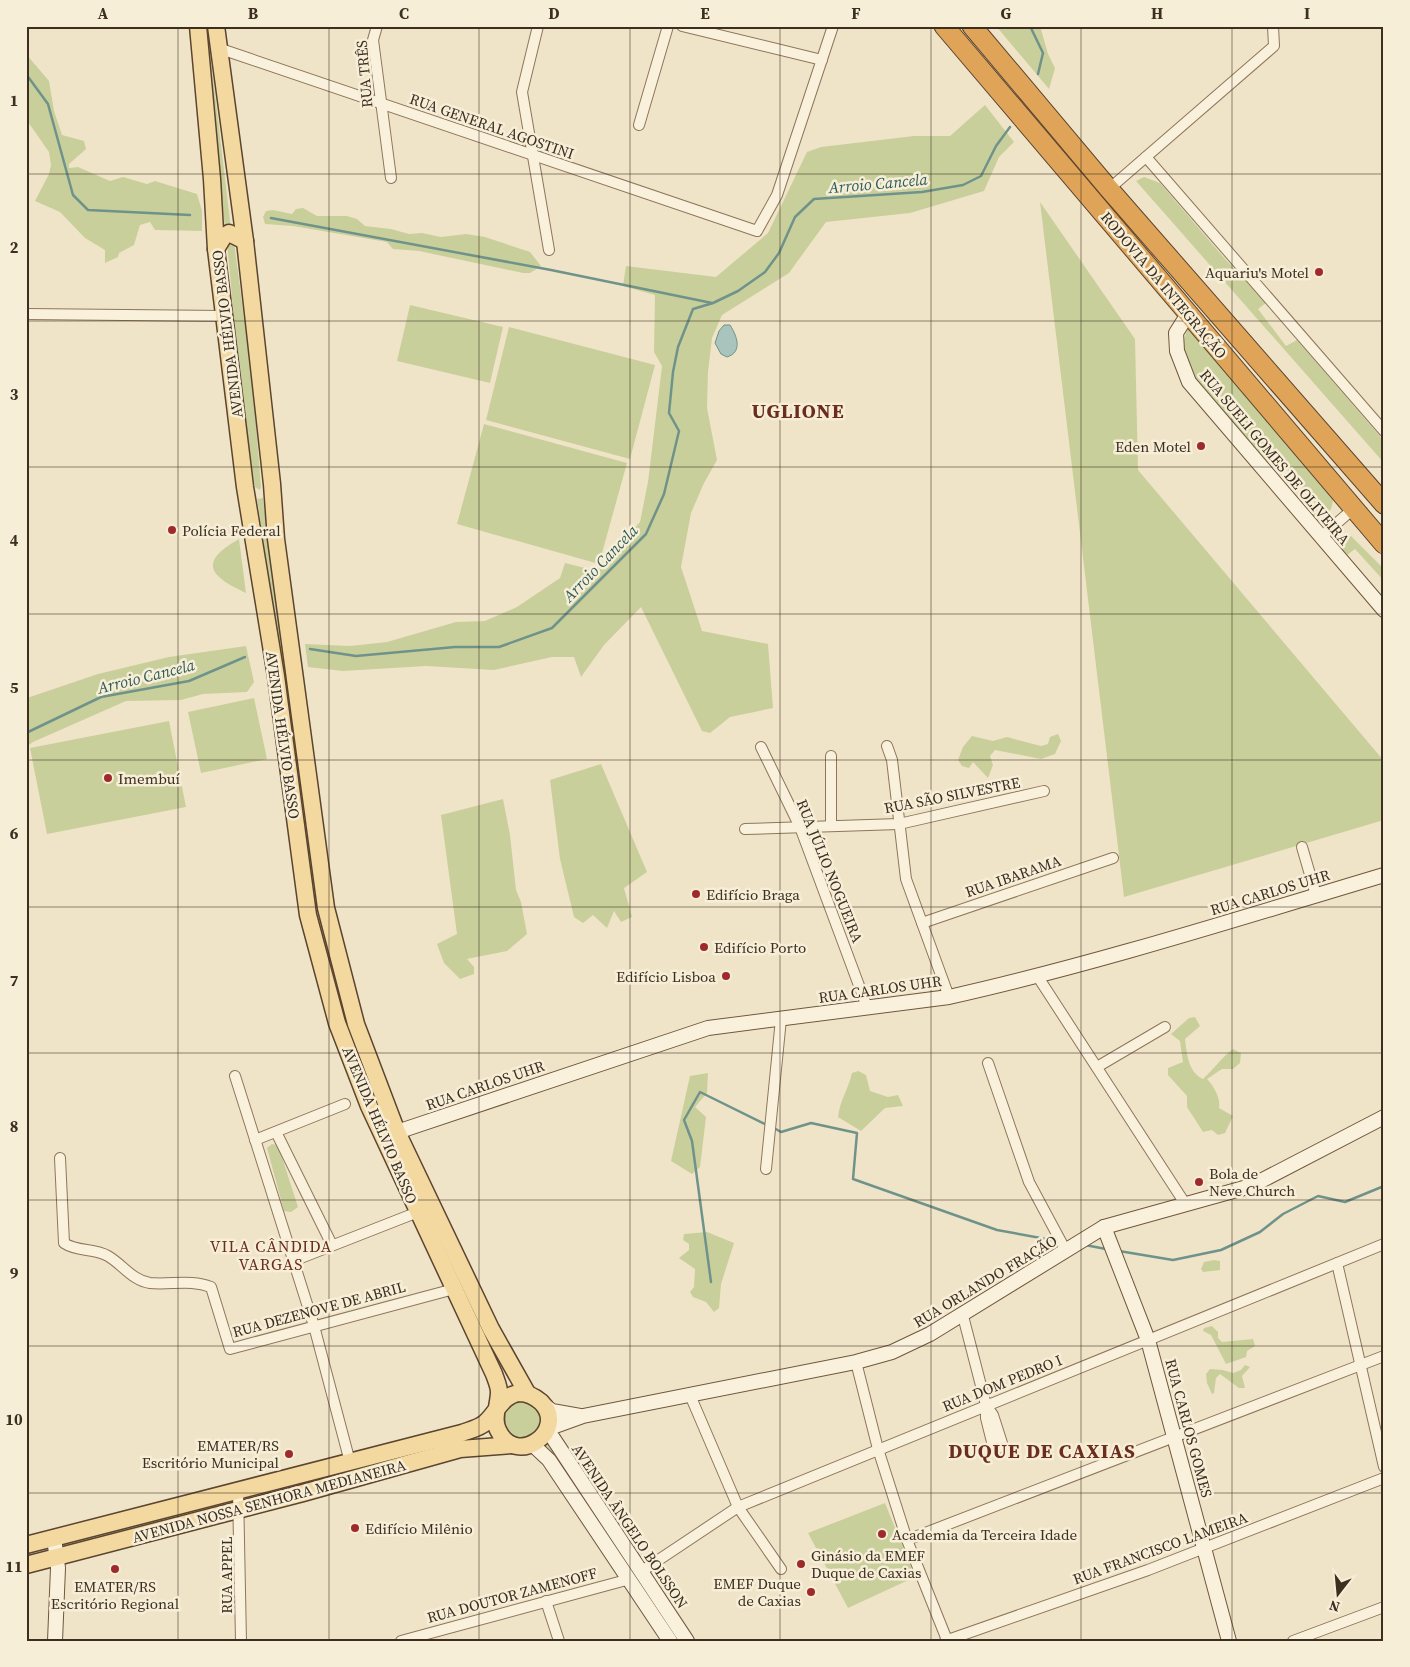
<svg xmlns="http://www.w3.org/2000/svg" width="1410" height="1667" font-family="'Source Serif 4',serif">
<rect width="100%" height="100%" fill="#f0e4c8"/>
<!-- green -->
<g fill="#c9cf9b">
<path d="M204,26H207L231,229H225Z"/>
<path d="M996,26H1040L1048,54L1055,68L1049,89Z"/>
<path d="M26,54L49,81L54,111L62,135L84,141L86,149L69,164V168L78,167L110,181L123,177L147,184L155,181L197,194L202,211V231L155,230L150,222L140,225L134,245L119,253L118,257L105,263V250L85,238L60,212L35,201L49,174L51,165L49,152L26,119Z"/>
<path d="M985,105L1014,142L999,157L984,191L910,213L826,222L789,273L722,315L712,338L708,372L707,408L717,460L704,483L691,513L681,567L702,631L768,644L773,708L730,717L710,733L702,731L641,607L604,645L581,677L574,657H552L494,670L426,666L343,671L308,667L305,644L350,646L387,642L456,622L485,621L517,607L560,578L565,563L593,570L602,564L640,522L648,482L662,366L654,352L655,295L623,286L626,266L716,277L768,233L807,152L821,147L914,136H950Z"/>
<path d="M1144,177L1160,183L1226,260L1267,302L1258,309L1286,346L1297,340L1384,441V463L1136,181Z"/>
<path d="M1040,202L1135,339L1138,470L1384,761V820L1124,897Z"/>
<path d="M303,208L317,216H347L357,219L365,226L391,229L409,234L422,233L441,237L466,234L485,237L530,252L541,266L530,273H523L419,251L393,249L387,242L293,226L265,224L263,217L266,211L273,210L292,214L296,209Z"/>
<path d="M227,242H234L253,385L261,487L260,490L255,487L240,386Z"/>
<path d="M410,305L503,327L490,383L397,361Z"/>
<path d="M509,327L655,365L630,459L486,420Z"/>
<path d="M1188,328L1333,500C1332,511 1328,515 1317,519L1311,515L1319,508L1276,456L1267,463C1247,440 1192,383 1185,357C1182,347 1184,337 1188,328Z"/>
<path d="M484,424L627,463L599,564L457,524Z"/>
<path d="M263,498L302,811L316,886L347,1015L376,1097L373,1098C363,1071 351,1044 343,1017C294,849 284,672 257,499Z"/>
<path d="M1351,536L1384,569V581L1355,549L1347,555L1341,548L1345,539Z"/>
<path d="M239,539L246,593C209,576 198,562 239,539Z"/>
<path d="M246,646L254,682L247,692L203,694L181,700L126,701L33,742L26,747L27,698L98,674L169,657Z"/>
<path d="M254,698L267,759L201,773L188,712Z"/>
<path d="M169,721L186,807L47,834L30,748Z"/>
<path d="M1058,734L1061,741L1055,754L1041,759L995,750L990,756L993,765L988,778L973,762L969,768L962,766L958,760L963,747L972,736L993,741L1007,737L1041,746L1048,744L1050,737Z"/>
<path d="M601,764L647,872L624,888L632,917L621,922L614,911L607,928L593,915L583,923L574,917L560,859L550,780Z"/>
<path d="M503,799L510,835L516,890L521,902L527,934L507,951L467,959L474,967V974L460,979L444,963L437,944L457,934L441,815Z"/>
<path d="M1195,1017L1200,1026L1185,1039C1187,1054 1188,1072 1203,1079C1211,1072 1226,1053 1233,1049L1241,1053L1240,1063L1233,1069H1222L1207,1079C1214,1086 1221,1099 1219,1108L1233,1116L1225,1133L1218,1135L1212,1130L1203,1132L1187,1107V1096L1168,1075V1068L1183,1062L1180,1041L1171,1034L1189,1018Z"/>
<path d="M858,1071L866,1075L870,1091L888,1097L898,1095L903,1106L885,1108L861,1131L838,1117C840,1100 848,1090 852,1073Z"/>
<path d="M708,1073L707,1093L695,1107L706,1117L700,1167L692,1174L671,1161L690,1076Z"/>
<path d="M272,1144L278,1145L298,1207L291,1212L284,1211L267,1148Z"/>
<path d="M707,1232L734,1243L721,1284L719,1308L714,1312L706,1302L693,1297L690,1292L694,1287L695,1269L679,1258L689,1250V1244L683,1240L684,1234Z"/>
<path d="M1214,1260L1220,1261V1270L1203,1272L1201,1269L1204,1262Z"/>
<path d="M1212,1326L1218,1332V1338L1222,1342L1253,1339L1255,1346L1247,1351L1246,1357L1226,1364L1211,1335L1203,1331L1204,1328Z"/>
<path d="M1245,1365L1250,1367L1242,1376L1245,1388H1239L1220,1374L1216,1378L1214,1393L1212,1394L1207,1383L1206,1374L1210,1369L1223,1370L1233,1373L1241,1370Z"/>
<circle cx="522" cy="1420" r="19"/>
<path d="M551,1440L621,1552L543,1445Z"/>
<path d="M230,1501L231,1508L63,1549L59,1544Z"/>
<path d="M885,1503L915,1577L848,1608L808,1533Z"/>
</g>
<!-- water -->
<path fill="#a9c4bc" stroke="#6f938a" d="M724,325H730C737,336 743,352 727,357L721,354L715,343L719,331Z"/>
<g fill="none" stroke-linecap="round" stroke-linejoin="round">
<!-- stream -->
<g stroke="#6f938a" stroke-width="2.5">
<path d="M1030,26L1043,53L1038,74"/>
<path d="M26,74L48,104L73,195L88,210L190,215"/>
<path d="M271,218L551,270L712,303"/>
<path d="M310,649L356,656L455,647H499L552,628L646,534L664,494L679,431L669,413L673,372L678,347L693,309L713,303L738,291L765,272L779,253L795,217L814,199L922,192L963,185L981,176L996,146L1010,127"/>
<path d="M26,733L101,697L189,681L245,657"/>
<path d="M774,1128L781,1132L811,1123L857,1133L853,1179L997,1230L1057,1241"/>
<path d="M1085,1245L1106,1249"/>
<path d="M1119,1251L1173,1260L1221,1250L1260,1232L1283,1214L1318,1196L1345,1202L1384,1186"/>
<path d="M711,1282L692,1141L684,1120L700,1092L767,1125"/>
</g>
<!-- street casing -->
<g stroke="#8d765c" stroke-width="12">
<g id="street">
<path d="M377,26L373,40L391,178"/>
<path d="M538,26L522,92L549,250"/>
<path d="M682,26L822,60"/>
<path d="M218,48L757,231L777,195L833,26"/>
<path d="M639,125L668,26"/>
<path d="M1146,157L1384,431"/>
<path d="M1109,189L1274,46L1273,26"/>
<path d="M26,314L224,316"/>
<path d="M1321,537L1353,509"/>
<path d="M887,746L892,760L906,879L949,997"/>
<path d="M761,747L800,827L867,1007"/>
<path d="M831,826V756"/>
<path d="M745,829L899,824L1044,791"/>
<path d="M1302,847L1316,895"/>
<path d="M922,923L1113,858"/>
<path d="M1038,977L1186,1205"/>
<path d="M988,1063L1029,1182L1066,1251"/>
<path d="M1097,1067L1165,1027"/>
<path d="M235,1076L314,1326L350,1462"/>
<path d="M276,1132L332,1245"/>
<path d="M255,1140L345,1104"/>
<path d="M60,1158L64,1243C77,1252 94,1248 108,1256C122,1264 133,1281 150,1283C171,1285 191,1279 211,1287L230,1349L454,1289"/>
<path d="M766,1169L781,1019"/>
<path d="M293,1261L418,1212"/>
<path d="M1337,1263L1384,1467"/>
<path d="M963,1316L986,1405V1418L993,1446L998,1448L1002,1443L993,1415L986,1405"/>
<path d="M856,1362L878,1449L907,1540L947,1640"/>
<path d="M690,1395L738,1507L781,1569"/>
<path d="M238,1491L241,1641"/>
<path d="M907,1540L1384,1356"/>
<path d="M642,1571L738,1507L1384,1244"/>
<path d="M546,1601L559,1641"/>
<path d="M401,1641L630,1579"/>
<path d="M945,1641L1148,1570L1384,1478"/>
<path d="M1293,1641L1384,1607"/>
</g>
</g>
<!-- secondary casing -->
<g stroke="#6f573f" stroke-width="16">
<g id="secondary">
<path d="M1188,314L1176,333L1177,351L1189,382L1384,610"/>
<path d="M388,1135L708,1028L949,997C1096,964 1240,918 1384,875"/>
<path d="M1104,1227L1148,1340L1229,1641"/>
<path d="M543,1404L552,1411L580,1416"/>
<path d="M533,1445L549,1460L670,1641"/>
<path d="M54,1538L58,1568L55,1641"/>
<path d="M687,1641L547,1429L583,1416L856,1362L892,1352L930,1334L1104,1227L1251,1186L1384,1117"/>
</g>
</g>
<!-- primary casing -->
<g stroke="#5b4430" stroke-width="19">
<g id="primary">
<path d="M216,26L245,241L272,484L276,539L326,908L356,1024L397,1132L491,1329L527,1393"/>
<path d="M216,249L224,236L229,233L245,241"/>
<path d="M26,1545L462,1433C470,1430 480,1428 486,1422C497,1412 503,1394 520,1393C528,1393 535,1397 541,1402C569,1430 516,1469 498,1430C492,1418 499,1405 499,1392C499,1386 496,1380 494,1374L369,1106L337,1023L308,915L276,676L245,487L216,249L212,179L198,26"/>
<path d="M26,1565L303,1493L460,1449L512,1445"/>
</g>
</g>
<!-- highway casing -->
<g stroke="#5b4430" stroke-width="21">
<g id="highway">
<path d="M944,26L1384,544"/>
<path d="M972,26L1109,189L1384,504"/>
</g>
</g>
<!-- street -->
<use href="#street" stroke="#faf1dc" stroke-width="10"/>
<!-- secondary -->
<use href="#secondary" stroke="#faf1dc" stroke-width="14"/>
<!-- primary -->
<use href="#primary" stroke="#f3d9a0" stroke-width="16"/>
<!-- highway -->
<use href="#highway" stroke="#e0a458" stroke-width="19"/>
</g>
<!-- grid -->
<path fill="none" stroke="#3d2e20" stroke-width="1" stroke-opacity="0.55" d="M178,26V1641M329,26V1641M479,26V1641M630,26V1641M780,26V1641M931,26V1641M1081,26V1641M1232,26V1641M26,174H1384M26,321H1384M26,467H1384M26,614H1384M26,760H1384M26,907H1384M26,1053H1384M26,1200H1384M26,1346H1384M26,1493H1384"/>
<!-- markers -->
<g fill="#9e2a2b" stroke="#f7eed8" stroke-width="2">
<circle cx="1319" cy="272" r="5"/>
<circle cx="1201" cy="446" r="5"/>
<circle cx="172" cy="530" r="5"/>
<circle cx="108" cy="778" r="5"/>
<circle cx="696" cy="894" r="5"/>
<circle cx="704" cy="947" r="5"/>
<circle cx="726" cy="976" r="5"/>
<circle cx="1199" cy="1182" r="5"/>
<circle cx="289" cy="1454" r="5"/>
<circle cx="355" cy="1528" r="5"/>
<circle cx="882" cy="1534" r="5"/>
<circle cx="801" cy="1564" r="5"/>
<circle cx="115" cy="1569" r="5"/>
<circle cx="811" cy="1592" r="5"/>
</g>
<g text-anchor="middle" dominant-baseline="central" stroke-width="5" stroke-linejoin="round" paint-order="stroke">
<!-- street labels -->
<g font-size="15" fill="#3d2e20" stroke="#f7eed8">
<text transform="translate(364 74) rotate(-95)">RUA TRÊS</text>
<text transform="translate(492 126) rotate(19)">RUA GENERAL AGOSTINI</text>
<text transform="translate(1164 285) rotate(50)">RODOVIA DA INTEGRAÇÃO</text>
<text transform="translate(227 334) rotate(-97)">AVENIDA HÉLVIO BASSO</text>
<text transform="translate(1275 457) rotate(50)">RUA SUELI GOMES DE OLIVEIRA</text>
<text transform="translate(283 735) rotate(82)">AVENIDA HÉLVIO BASSO</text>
<text transform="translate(952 795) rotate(-11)">RUA SÃO SILVESTRE</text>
<text transform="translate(830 871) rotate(68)">RUA JÚLIO NOGUEIRA</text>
<text transform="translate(1013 876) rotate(-19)">RUA IBARAMA</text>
<text transform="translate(1270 892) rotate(-17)">RUA CARLOS UHR</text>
<text transform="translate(880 989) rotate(-8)">RUA CARLOS UHR</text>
<text transform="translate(485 1085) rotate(-19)">RUA CARLOS UHR</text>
<text transform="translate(380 1125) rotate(67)">AVENIDA HÉLVIO BASSO</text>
<text transform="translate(985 1281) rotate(-31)">RUA ORLANDO FRAÇÃO</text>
<text transform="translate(319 1309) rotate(-15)">RUA DEZENOVE DE ABRIL</text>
<text transform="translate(1002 1383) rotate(-22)">RUA DOM PEDRO I</text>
<text transform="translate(1189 1428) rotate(75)">RUA CARLOS GOMES</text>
<text transform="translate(269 1501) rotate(-15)">AVENIDA NOSSA SENHORA MEDIANEIRA</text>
<text transform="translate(630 1526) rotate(56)">AVENIDA ÂNGELO BOLSSON</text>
<text transform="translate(1160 1548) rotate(-20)">RUA FRANCISCO LAMEIRA</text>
<text transform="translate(226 1575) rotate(-90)">RUA APPEL</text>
<text transform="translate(512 1595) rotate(-15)">RUA DOUTOR ZAMENOFF</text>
</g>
<!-- poi labels -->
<g font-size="15" fill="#3d2e20" stroke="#f7eed8" text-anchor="start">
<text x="1309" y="272" text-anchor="end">Aquariu's Motel</text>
<text x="1191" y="446" text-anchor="end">Eden Motel</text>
<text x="182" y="530">Polícia Federal</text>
<text x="118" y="778">Imembuí</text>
<text x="706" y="894">Edifício Braga</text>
<text x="714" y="947">Edifício Porto</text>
<text x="716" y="976" text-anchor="end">Edifício Lisboa</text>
<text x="1209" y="1173">Bola de<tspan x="1209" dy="17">Neve Church</tspan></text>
<text x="279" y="1445" text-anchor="end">EMATER/RS<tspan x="279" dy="17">Escritório Municipal</tspan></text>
<text x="365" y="1528">Edifício Milênio</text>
<text x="892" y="1534">Academia da Terceira Idade</text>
<text x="811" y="1555">Ginásio da EMEF<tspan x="811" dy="17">Duque de Caxias</tspan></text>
<text x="801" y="1583" text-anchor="end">EMEF Duque<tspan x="801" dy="17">de Caxias</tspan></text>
<text x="115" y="1586" text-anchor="middle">EMATER/RS<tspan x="115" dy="17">Escritório Regional</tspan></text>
</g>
<!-- water labels -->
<g font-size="16" font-style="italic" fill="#2f5d5a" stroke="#f7eed8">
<text transform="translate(878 183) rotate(-5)">Arroio Cancela</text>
<text transform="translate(600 563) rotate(-46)">Arroio Cancela</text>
<text transform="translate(146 676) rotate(-14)">Arroio Cancela</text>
</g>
<!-- neighbourhood labels -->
<g font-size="16" letter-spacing="1" fill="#6b2e1e" stroke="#f7eed8">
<text x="271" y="1246">VILA CÂNDIDA<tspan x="271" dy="18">VARGAS</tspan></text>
</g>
<!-- district labels -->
<g font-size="20" font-weight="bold" letter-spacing="1" fill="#6b2e1e" stroke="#f7eed8">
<text x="798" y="411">UGLIONE</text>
<text x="1042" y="1451">DUQUE DE CAXIAS</text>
</g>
</g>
<!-- border -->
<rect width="1410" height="1667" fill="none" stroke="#f7eed8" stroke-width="55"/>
<!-- north arrow -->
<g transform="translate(1338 1594) rotate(196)" stroke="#f7eed8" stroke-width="4" paint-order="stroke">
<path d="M0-4L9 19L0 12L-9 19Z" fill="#3d2e20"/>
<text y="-8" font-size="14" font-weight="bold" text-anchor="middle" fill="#3d2e20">N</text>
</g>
<rect x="28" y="28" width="1354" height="1612" fill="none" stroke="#3d2e20" stroke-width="2"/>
<g font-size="16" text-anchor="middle" font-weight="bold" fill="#3d2e20">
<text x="103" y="19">A</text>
<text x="253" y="19">B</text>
<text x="404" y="19">C</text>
<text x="554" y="19">D</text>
<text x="705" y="19">E</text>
<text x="856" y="19">F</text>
<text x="1006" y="19">G</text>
<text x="1157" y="19">H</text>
<text x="1307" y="19">I</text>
<text x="14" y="106">1</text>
<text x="14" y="253">2</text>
<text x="14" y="400">3</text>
<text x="14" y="546">4</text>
<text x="14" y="693">5</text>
<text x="14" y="839">6</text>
<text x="14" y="986">7</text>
<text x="14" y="1132">8</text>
<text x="14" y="1279">9</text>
<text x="14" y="1425">10</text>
<text x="14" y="1572">11</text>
</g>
</svg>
